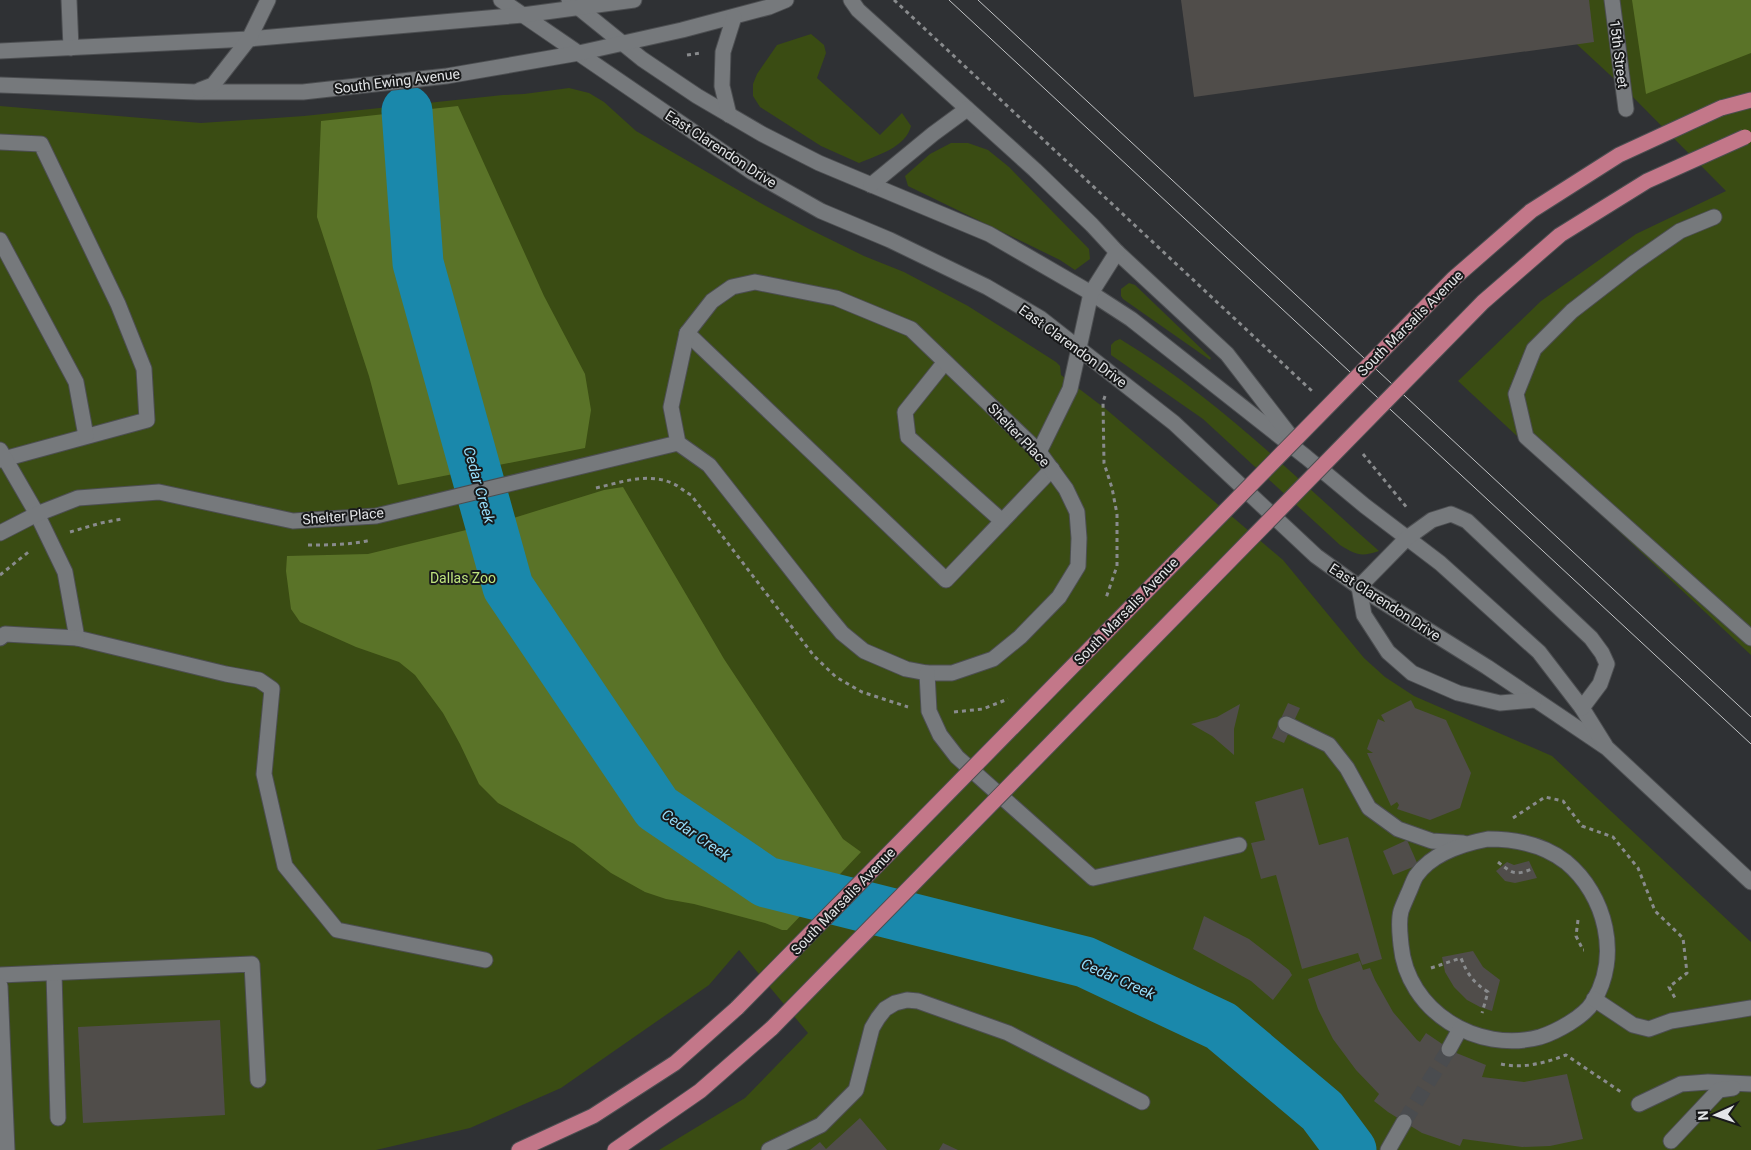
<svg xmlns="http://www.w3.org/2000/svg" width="1751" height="1150" font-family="Roboto,sans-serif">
<rect width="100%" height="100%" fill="#2f3134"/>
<!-- green -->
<g fill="#3a4c13">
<path d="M1529,0H1751V655L1458,381L1541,301L1636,234L1726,191L1623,87Z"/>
<path d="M811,34L824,45L826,53L817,78L880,135L902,113L911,126C906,147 878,155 859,163L821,146L760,107L753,96V84L757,74L777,45Z"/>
<path d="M569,88L589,93L604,102L636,131L764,205L809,229L864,256L904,272L968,306L1056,362L1060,366L1061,375L1107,410L1283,560L1364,658L1385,677L1414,696L1552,756L1751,942V1150H659L745,1098L808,1033L739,950L709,985L561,1088L470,1128L376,1150H0V106L201,123L304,116L503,95L524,94Z"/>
<path d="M951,143H968L988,150L1009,167L1089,249L1090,259L1075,270L1060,260L908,186L905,176L930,154Z"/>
<path d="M1129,283L1135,285L1211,358L1210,360L1123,299L1121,296V289Z"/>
<path d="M1120,339C1216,397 1296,478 1379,551C1361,557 1356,555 1340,545L1203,419L1111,355V345L1115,341Z"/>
</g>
<!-- forest -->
<g fill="#5a7328">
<path d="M1632,0H1751V53L1646,94Z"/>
<path d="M458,106L544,296L585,374L591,410L585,448L398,485L369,376L317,217L321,121Z"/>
<path d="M623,487L724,659L843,839L861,852L787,930H782L765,923L694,904L666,899L645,892L611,873L574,844L498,803L479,784L460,744L443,713L415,675L399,662L356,647L300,622L291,609L286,571L287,556L368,554L507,520L604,490Z"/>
</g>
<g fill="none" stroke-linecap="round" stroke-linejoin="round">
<!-- river -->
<path stroke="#1a88ab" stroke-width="51" d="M407,111L418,263L508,587L657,808L766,882L1085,962L1221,1026L1322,1111L1351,1150"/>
</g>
<!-- building -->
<g fill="#504d4a">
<path d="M1181,0H1589L1594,42L1194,97Z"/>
<path d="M1411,700L1415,708L1446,720L1471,773L1460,808L1430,820L1397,809L1399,805L1397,802L1391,806L1367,753H1373L1367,749L1378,719L1385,722L1381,715Z"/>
<path d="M1288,703L1300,708L1284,743L1272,738Z"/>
<path d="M1240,704L1234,729V755L1212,736L1191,724L1217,717Z"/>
<path d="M1303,788L1319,845L1348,837L1382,959L1362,965L1358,953L1302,969L1276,875L1261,879L1251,843L1265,840L1255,802Z"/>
<path d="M1407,840L1418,865L1393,875L1383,851Z"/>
<path d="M1529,861L1537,878L1515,883L1505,881L1496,871L1507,862L1514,865Z"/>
<path d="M1204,916L1249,939L1289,970L1292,975L1273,1000L1251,981L1193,949Z"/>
<path d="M1473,951L1483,967L1500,980L1492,1011L1480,1007L1467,1000L1454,987L1445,972L1442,957Z"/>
<path d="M1360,961L1363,970L1370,968L1375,980L1393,1012L1417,1040L1420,1042L1426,1033L1454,1052L1486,1065L1482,1077L1524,1082L1567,1074L1583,1139L1550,1146L1522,1147L1463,1139L1460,1146L1422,1133L1388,1112L1374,1101L1379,1094L1356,1070L1333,1039L1318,1009L1308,979Z"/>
<path d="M220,1020L225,1115L83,1123L78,1027Z"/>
<path d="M860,1118L887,1150H810L820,1142L826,1149Z"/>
<path d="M943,1143L958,1150H939Z"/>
</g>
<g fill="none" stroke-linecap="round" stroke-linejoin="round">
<!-- minor-tunnel -->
<path stroke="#4a4c4f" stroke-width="15" stroke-dasharray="15 8" stroke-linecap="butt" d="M1404,1122L1449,1049"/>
<!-- minor casing -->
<g stroke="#4c4e51" stroke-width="17">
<g id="minor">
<path d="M69,0L71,48"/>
<path d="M501,0L752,172L821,211L890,240L987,287L1040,318L1174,423L1316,556L1359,587L1487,667L1607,748L1751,882"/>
<path d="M569,0L642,59L697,96L762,134L819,163L989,234L1091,293L1131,319L1306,457L1365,506L1440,563L1539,652L1582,708L1605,745"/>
<path d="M851,0L858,10L1035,170L1092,225L1117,252L1227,354L1292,438"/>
<path d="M1612,0L1626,109"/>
<path d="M0,51L249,39L523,15L634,0"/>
<path d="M0,85L197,92H303L447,76L579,53L682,30L769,7L786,0"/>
<path d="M200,90L213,85L249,39L268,0"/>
<path d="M729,115L722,86L723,52L734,17"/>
<path d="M0,142L41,144L118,304L144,369L147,420L0,460"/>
<path d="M871,185L933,134L967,109"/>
<path d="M1714,217L1680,231L1634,263L1572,311L1534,349L1516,394L1526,437L1751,638"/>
<path d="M0,240L76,382L86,436"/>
<path d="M687,333L946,580L1052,469"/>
<path d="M945,362L905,412L908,437L1002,521"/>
<path d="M0,450L37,514L65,572L77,638L226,674L259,680L272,689L264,774L285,866L337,930L485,960"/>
<path d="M1039,452L1070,389L1091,293L1117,252"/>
<path d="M0,533L37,514L78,498L159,492L293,521L376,516L678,443L709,465L823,610L842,633L864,651L906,669L927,673H952L993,659L1020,637L1059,597L1078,566L1079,538L1077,512L1066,489L1039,452L911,329L836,298L755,282L732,287L712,301L687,333L671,407L678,443"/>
<path d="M0,638L5,634L77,638"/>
<path d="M927,673L929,711L940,735L957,757L1093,878L1239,845"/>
<path d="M1534,700L1500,703L1458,693L1412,673L1388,652L1364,615L1359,587L1407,538L1432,520L1451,514L1467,521L1591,638L1602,653L1607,664L1600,684L1582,708"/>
<path d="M1286,724L1329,745L1347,768L1369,808L1398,829L1432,841L1463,843"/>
<path d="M1488,839C1516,839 1543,844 1566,862C1606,895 1621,957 1593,1002C1584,1017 1556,1032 1540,1037C1477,1054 1407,1011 1401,945C1400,934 1398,922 1401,911C1403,905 1406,899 1408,894C1411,888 1413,881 1416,876C1432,853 1462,844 1488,839Z"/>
<path d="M54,973L58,1118"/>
<path d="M0,975L252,964L258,1080"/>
<path d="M0,986L7,1150"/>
<path d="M1594,999L1633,1025L1649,1029L1671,1021L1751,1008"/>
<path d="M1449,1049L1460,1029"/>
<path d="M1639,1104L1681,1084L1708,1082L1751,1084"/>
<path d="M1671,1141L1719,1090L1733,1088"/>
<path d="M769,1150L821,1125L856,1090L872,1028L878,1018L885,1009L895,1003L907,1000L918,1001L1008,1033L1142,1102"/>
<path d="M1388,1150L1404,1122"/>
</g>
</g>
<!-- major casing -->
<g stroke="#4c4e51" stroke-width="17">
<g id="major">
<path d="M1721,108L1751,100"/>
<path d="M519,1150L593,1116L675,1063L737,1008"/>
<path d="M615,1150L700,1091L772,1028"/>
</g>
</g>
<!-- path -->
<g stroke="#898b8d" stroke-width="3" stroke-dasharray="4 4" stroke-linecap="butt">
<path d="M894,0L1312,391"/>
<path d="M687,55L701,53"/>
<path d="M1105,396L1103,402L1104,463L1112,488L1117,514V566L1106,598"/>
<path d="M1363,454L1408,509"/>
<path d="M596,488C622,482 649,472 674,484C680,487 685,492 691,495L814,656L836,677L862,692L908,707"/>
<path d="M70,532L101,523L122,519"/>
<path d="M308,545C329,545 350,545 371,540"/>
<path d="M0,575L31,550"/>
<path d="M954,712L983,709L1008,699"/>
<path d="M1513,818L1545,797L1563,801L1582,826L1613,837L1638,868L1655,911L1683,938L1687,973L1669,987L1675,998"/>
<path d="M1498,862C1512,873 1514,876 1532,869"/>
<path d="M1578,920L1576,936L1583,950H1584"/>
<path d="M1431,968L1461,958C1467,974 1474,983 1488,992L1482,1013"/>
<path d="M1501,1064C1523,1069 1545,1063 1566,1055L1621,1092"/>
</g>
<!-- minor -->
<use href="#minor" stroke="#76797c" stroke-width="15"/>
<!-- major -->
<use href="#major" stroke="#c37789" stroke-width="15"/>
<!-- tram -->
<g stroke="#c1c3c5" stroke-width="1">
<path d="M949,0L1751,744"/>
<path d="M978,0L1751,717"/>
</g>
<!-- major-bridge casing -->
<g stroke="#4c4e51" stroke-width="17" stroke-linecap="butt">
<g id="major-bridge">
<path d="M737,1008L1453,279L1531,211L1619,155L1721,108"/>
<path d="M772,1028L1483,302L1560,235L1647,181L1745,137"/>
</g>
</g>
<!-- major-bridge -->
<use href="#major-bridge" stroke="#c37789" stroke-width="15"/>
</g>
<g text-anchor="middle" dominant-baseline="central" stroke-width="4" stroke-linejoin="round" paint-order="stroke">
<!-- street labels -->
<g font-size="14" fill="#e4e6e8" stroke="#18191a">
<text transform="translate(1619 54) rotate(83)">15th Street</text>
<text transform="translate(397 81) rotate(-7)">South Ewing Avenue</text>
<text transform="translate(721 149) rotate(33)">East Clarendon Drive</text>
<text transform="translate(1410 323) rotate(-45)">South Marsalis Avenue</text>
<text transform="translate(1073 346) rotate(36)">East Clarendon Drive</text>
<text transform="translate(1019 435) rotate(46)">Shelter Place</text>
<text transform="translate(343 516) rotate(-5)">Shelter Place</text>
<text transform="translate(1385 602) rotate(33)">East Clarendon Drive</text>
<text transform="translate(1126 611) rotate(-46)">South Marsalis Avenue</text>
<text transform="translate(843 901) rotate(-46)">South Marsalis Avenue</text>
</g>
<!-- park labels -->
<g font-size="14" fill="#bfe47e" stroke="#18191a">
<text x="463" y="578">Dallas Zoo</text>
</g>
<!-- water labels -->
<g font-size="15" font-style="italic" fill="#96ddfa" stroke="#18191a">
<text transform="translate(479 485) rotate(74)">Cedar Creek</text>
<text transform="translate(696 835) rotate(34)">Cedar Creek</text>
<text transform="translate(1118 979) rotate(24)">Cedar Creek</text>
</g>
</g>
<!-- north arrow -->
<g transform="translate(1716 1115) rotate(267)" stroke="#18191a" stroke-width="4" paint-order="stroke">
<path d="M0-4L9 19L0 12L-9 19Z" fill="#e4e6e8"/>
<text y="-8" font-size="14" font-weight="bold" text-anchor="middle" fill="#e4e6e8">N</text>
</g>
</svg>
